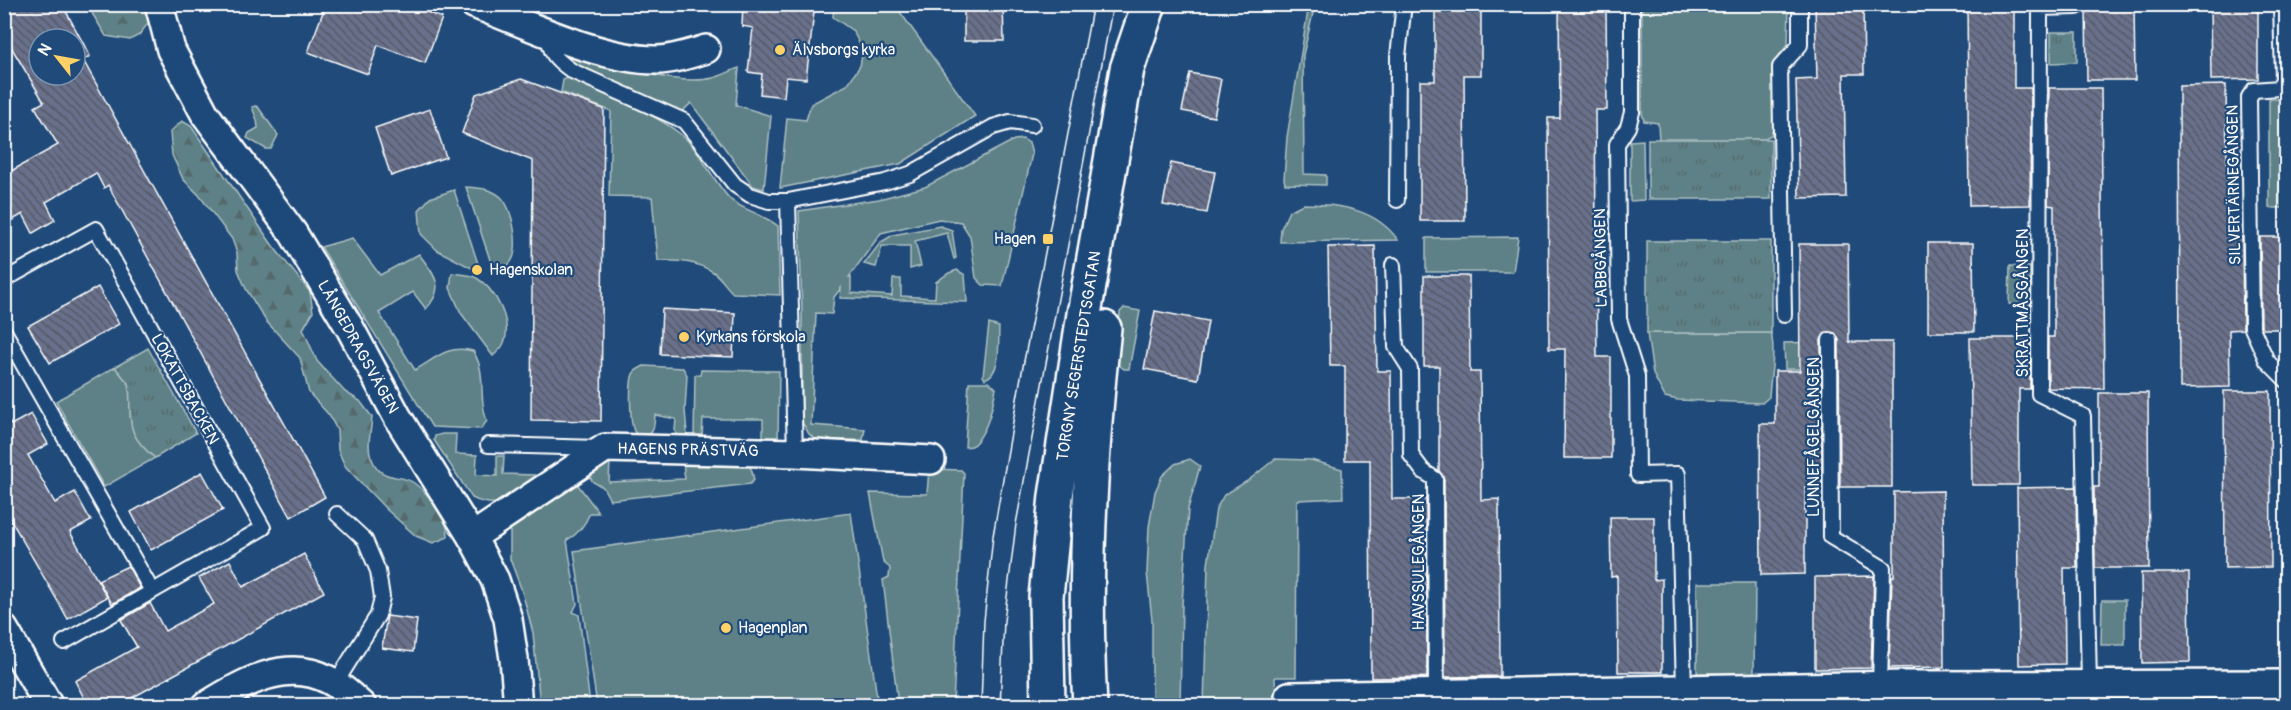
<svg xmlns="http://www.w3.org/2000/svg" width="2291" height="710" font-family="Pangolin,sans-serif">
<defs>
<pattern id="forest-firs" width="22" height="20" patternUnits="userSpaceOnUse" patternTransform="scale(1.5)"><rect width="22" height="20" fill="#5d8186"/><path d="M5 1l3.5 6h-7zM16 11l3.5 6h-7z" fill="#55696c"/></pattern>
<pattern id="park-tufts" width="24" height="20" patternUnits="userSpaceOnUse" patternTransform="scale(1.5)"><rect width="24" height="20" fill="#5d8186"/><path d="M3 7l-1-3M5 7V3M7 7l1-3M15 17l-1-3M17 17v-4M19 17l1-3" fill="none" stroke="#55696c"/></pattern>
<pattern id="building-back-hatch" width="6" height="6" patternUnits="userSpaceOnUse" patternTransform="scale(1.5)"><rect width="6" height="6" fill="#686f8b"/><path d="M-1 5l2 2M0 0l6 6M5-1l2 2" fill="none" stroke="#575a65"/></pattern>
</defs>
<rect width="100%" height="100%" fill="#1f4a7a"/>
<filter id="ink" filterUnits="userSpaceOnUse"><feTurbulence type="fractalNoise" baseFrequency=".0167" numOctaves="2"/><feDisplacementMap in="SourceGraphic" scale="12" xChannelSelector="R" yChannelSelector="G"/><feConvolveMatrix kernelMatrix="1 2 1 2 8 2 1 2 1" color-interpolation-filters="sRGB"/></filter>
<g filter="url(#ink)">
<!-- grass -->
<g fill="#5d8186" stroke="#aec0c2" stroke-width="1.5">
<path d="M834,5H895L975,116L900,164L780,188L787,118L806,120L811,104L847,85L860,66L863,51L853,31L833,17Z"/>
<path d="M1309,5H1315L1303,55L1304,174L1326,175V185L1285,184L1284,179L1287,137Z"/>
<path d="M1642,5H1789L1788,44L1773,64V127L1771,135L1763,139L1659,141L1658,123L1644,121L1642,113Z"/>
<path d="M562,47C600,60 674,88 713,78C722,76 730,71 739,68L736,105L771,116L764,189L753,186L691,103L679,115L580,67L566,59Z"/>
<path d="M573,76C606,98 647,108 679,133C701,150 711,179 730,199C738,208 765,215 778,226L780,295L733,293C726,287 721,277 713,272C698,262 676,260 658,261L652,197L609,196L611,111L561,92L563,80Z"/>
<rect x="2269" y="99" width="17" height="109"/>
<path d="M255,106L258,107L278,135L271,149H266L247,138L249,133L258,128L257,120L252,107Z"/>
<path d="M1023,139L1029,143L1032,154L1002,286L983,285L976,278L970,236L961,222L939,219L881,233L849,277H851V293L892,296L893,279H901V296L935,298L936,282L949,273L957,270L965,275L967,302L840,298L841,288L834,297L832,314L816,313L811,425L865,429L863,440H816L809,434L802,422V314L799,211L879,199L925,187L1014,140Z"/>
<path d="M1643,140L1644,200L1630,201V141Z"/>
<path d="M466,187C478,188 491,188 501,197C513,208 521,250 510,263C506,268 500,270 494,272Z"/>
<path d="M454,190L481,273L437,250L421,234L419,210L430,198Z"/>
<path d="M1303,204C1340,204 1376,209 1398,240L1280,242L1281,229L1289,211Z"/>
<path d="M940,226L952,230L956,258L954,259L947,233L915,241L921,266L910,269V246H882L876,267L864,264L881,242L893,235Z"/>
<path d="M1518,237L1513,272H1426V238Z"/>
<path d="M352,238L380,275L419,254C434,275 447,286 426,309L413,292L379,313L415,370C435,359 448,344 473,351C488,375 477,395 487,421L481,429L432,427L321,247Z"/>
<path d="M452,273C459,274 469,274 475,277C495,288 514,323 503,345C501,349 496,353 493,356L461,313L450,288Z"/>
<path d="M1124,308L1140,311L1129,369H1124L1116,363L1120,312Z"/>
<path d="M989,324L999,327C998,342 1002,373 985,379L983,376Z"/>
<path d="M1647,333H1771C1776,352 1770,377 1769,397L1762,403L1678,400L1665,397L1653,374Z"/>
<path d="M1816,342L1808,369H1785L1784,343Z"/>
<path d="M644,366L683,368L687,375L685,410L687,434L682,440L678,438L675,430L676,419L655,415C654,423 655,437 642,436C639,436 636,435 634,431C630,423 629,384 633,374C635,370 640,368 644,366Z"/>
<path d="M115,367L129,384C132,419 123,432 155,458L104,487L56,401Z"/>
<path d="M701,370L779,371L778,439H763V419H703L702,438H694L695,375H700Z"/>
<path d="M969,382H989L996,388C992,408 988,432 972,446L965,447Z"/>
<path d="M442,434H456L455,454L477,455L476,475L497,476V456H504L503,474L535,475V478L500,503C491,504 480,502 472,498L434,440L435,436Z"/>
<path d="M1190,459L1200,466L1188,509L1182,605L1180,705H1152V620L1147,572L1149,527L1155,492L1162,476L1175,464Z"/>
<path d="M1275,459L1311,460L1342,469L1343,498L1297,500L1296,677H1275L1276,705L1204,706L1208,565L1216,509L1224,495L1249,480Z"/>
<path d="M610,462L609,482L685,479L683,463L749,465L752,471L754,480L750,484L610,500L603,487L593,482L588,474Z"/>
<path d="M929,469L961,470L964,473L953,705L898,704L883,580L889,577L890,568L883,562L870,493L927,494Z"/>
<path d="M575,481L599,513H590C585,525 579,534 567,540L577,604L573,612L579,615L590,705H540L533,633L522,591L510,559V527Z"/>
<path d="M851,513L878,705H597L574,551Z"/>
<path d="M1697,583H1755L1754,674L1697,673Z"/>
<path d="M2102,600H2125V645H2101Z"/>
</g>
<!-- forest -->
<g fill="url(#forest-firs)" stroke="#aec0c2" stroke-width="1.5">
<path d="M87,5H137L144,10L150,21L139,35L130,40L106,36Z"/>
<path d="M182,121L191,126L273,246L310,292L313,312L303,329L317,361L345,392L360,401L372,417C371,431 366,447 372,459C381,483 401,473 414,483C429,494 449,518 448,537L433,543L416,536L386,509L345,466L338,450L337,430L329,415L309,393L300,358L266,321L246,289L238,270L237,253L232,239L199,195L183,179L172,155L170,132Z"/>
</g>
<!-- park -->
<g fill="url(#park-tufts)" stroke="#aec0c2" stroke-width="1.5">
<path d="M2051,32H2077V62L2051,63Z"/>
<rect x="1648" y="139" width="123" height="60"/>
<path d="M1771,241V333H1647V241Z"/>
<path d="M2010,266L2030,267V305L2009,304Z"/>
<path d="M148,348L196,433L155,458C123,432 132,419 129,384L115,367Z"/>
</g>
<!-- building -->
<g fill="url(#building-back-hatch)" stroke="#fff" stroke-width="1.5" fill-rule="evenodd">
<path d="M4,4H62L90,56L83,60L325,497L291,517L108,185L104,188L96,173L46,202L55,220L33,233L23,214L4,225V175L58,145L35,107L44,102L4,35ZM39,39H75V75H39Z"/>
<path d="M326,4H406L442,18L425,63L378,45L368,74L308,52Z"/>
<path d="M743,4H815L806,79L786,77L784,97L760,94L762,74L748,72L753,28L742,26Z"/>
<path d="M964,4H1003L1004,41H964Z"/>
<path d="M1435,4H1481V75H1464L1465,221H1420V81H1435Z"/>
<path d="M1559,4H1606L1607,110H1595L1597,357H1611V458H1564L1565,349H1549L1548,118H1560Z"/>
<path d="M1815,4H1863L1864,74H1844L1846,197L1799,198L1796,80L1817,79Z"/>
<path d="M1967,4H2014V88H2031L2030,205L1969,206Z"/>
<path d="M2086,4H2134L2135,80H2087Z"/>
<path d="M2210,4H2258V79L2211,80Z"/>
<path d="M1190,73L1221,79L1214,117L1182,111Z"/>
<path d="M521,79L604,109L601,421L531,420L533,161L462,133L476,94Z"/>
<path d="M2226,85L2228,238L2242,237L2243,329L2229,330L2230,387L2180,388L2179,86Z"/>
<path d="M2049,88H2101L2104,389L2048,388V337H2054V206L2048,205Z"/>
<path d="M430,109L446,157L391,176L375,128Z"/>
<path d="M1171,163L1215,172L1207,213L1163,205Z"/>
<path d="M2260,237H2286V329H2262L2261,326Z"/>
<path d="M1928,243H1973L1974,332H1928Z"/>
<path d="M1799,244H1848L1849,342H1892V487H1840L1839,340L1835,333L1826,332L1821,340L1822,487H1805V574L1761,575L1760,424H1775V371H1800Z"/>
<path d="M1375,246L1377,371H1391L1392,499H1426L1427,677L1371,678L1370,460H1345V366H1330L1328,247Z"/>
<path d="M1424,276H1469L1470,372H1480L1481,500L1499,499L1500,676L1445,677L1444,479L1439,471V366H1424Z"/>
<path d="M98,287L119,324L50,363L28,326Z"/>
<path d="M662,309L735,313L733,357L660,354Z"/>
<path d="M1155,311L1208,321L1198,379L1144,369Z"/>
<path d="M1970,338H2030V389H2019V485H1972Z"/>
<path d="M2224,391H2270L2271,567L2225,568Z"/>
<path d="M2099,393H2148L2149,568H2095L2094,487H2099Z"/>
<path d="M4,413L11,425L31,414L48,444L28,455L55,503L75,492L91,521L70,532L107,597L68,619L4,508Z"/>
<path d="M202,472L223,510L151,550L131,512Z"/>
<path d="M2076,487L2077,568H2064L2065,664L2019,665L2017,488Z"/>
<path d="M1943,491L1944,667L1889,668L1892,576H1894V492Z"/>
<path d="M1610,517H1654V580L1662,579V672H1618L1617,576L1611,577Z"/>
<path d="M304,554L324,592L119,705H88L75,681L137,647L121,620L150,603L165,631L214,604L199,578L230,561L243,587Z"/>
<path d="M128,566L140,588L112,604L98,580Z"/>
<path d="M2141,573H2189L2190,662L2142,663Z"/>
<path d="M1874,576L1871,668L1815,669V577Z"/>
<path d="M387,616L417,620L413,652L382,648Z"/>
</g>
<g fill="none" stroke-linecap="round" stroke-linejoin="round">
<!-- service casing -->
<g stroke="#fff" stroke-width="18">
<g id="service">
<path d="M1632,4V112L1628,127L1617,144L1619,319L1637,376L1638,475L1678,474L1684,689"/>
<path d="M2077,4V7L2040,8L2039,394L2083,416L2089,683"/>
<path d="M2281,4L2283,79L2279,88L2254,90L2249,97L2252,328L2267,361L2286,380"/>
<path d="M548,32C550,54 554,58 572,71L684,121L735,185L750,195L769,201H788L885,182L910,174L993,127L1010,122L1032,125"/>
<path d="M1397,200L1398,56L1404,4"/>
<path d="M788,201L795,453"/>
<path d="M1393,265L1396,347L1410,369L1411,455L1423,471L1435,479L1436,693"/>
<path d="M4,280L96,229L263,528L64,642"/>
<path d="M1784,315L1780,67L1800,45V4"/>
<path d="M4,331L152,591"/>
<path d="M1830,340L1831,537L1883,568L1880,685"/>
<path d="M488,445L599,448"/>
<path d="M335,684L378,615L382,597L378,571L365,540L337,514"/>
</g>
</g>
<!-- minor casing -->
<g stroke="#fff" stroke-width="32">
<g id="minor">
<path d="M159,4L171,50L205,114L293,233L350,328L398,418L472,537L495,580L508,619L514,659L518,706"/>
<path d="M474,4C527,24 601,60 656,60C673,60 690,54 706,49"/>
<path d="M472,537L605,448L795,453L931,460"/>
<path d="M4,629L49,706"/>
<path d="M1289,696L1906,685L2286,684"/>
<path d="M206,706C242,683 287,657 329,680C341,686 352,697 362,706"/>
</g>
</g>
<!-- tertiary casing -->
<g stroke="#fff" stroke-width="38">
<g id="tertiary">
<path d="M1048,706L1046,597L1056,496L1084,314L1127,69L1149,4"/>
<path d="M1090,706C1083,579 1090,453 1104,328"/>
</g>
</g>
<!-- service -->
<use href="#service" stroke="#1f4a7a" stroke-width="14"/>
<!-- minor -->
<use href="#minor" stroke="#1f4a7a" stroke-width="27"/>
<!-- tertiary -->
<use href="#tertiary" stroke="#1f4a7a" stroke-width="33"/>
<!-- tram -->
<g stroke="#fff" stroke-width="1.5">
<path d="M981,706L984,621L993,536L1020,382L1093,4"/>
<path d="M1000,706L1004,621L1016,524L1113,4"/>
</g>
</g>
</g>
<!-- markers -->
<g fill="#ffd166" stroke="#1f4a7a" stroke-width="2">
<circle cx="780" cy="50" r="6"/>
<rect x="1042" y="233" width="12" height="12" rx="3"/>
<circle cx="477" cy="270" r="6"/>
<circle cx="684" cy="337" r="6"/>
<circle cx="726" cy="628" r="6"/>
</g>
<g text-anchor="middle" dominant-baseline="central" stroke-width="4.5" stroke-linejoin="round" paint-order="stroke">
<!-- poi labels -->
<g font-size="16" fill="#fff" stroke="#1f4a7a" text-anchor="start">
<text x="792" y="50">Älvsborgs kyrka</text>
<text x="1036" y="239" text-anchor="end">Hagen</text>
<text x="489" y="270">Hagenskolan</text>
<text x="696" y="337">Kyrkans förskola</text>
<text x="738" y="628">Hagenplan</text>
</g>
<!-- street labels -->
<g font-size="16" fill="#fff" stroke="#1f4a7a">
<text transform="translate(2234 185) rotate(-91)">SILVERTÄRNEGÅNGEN</text>
<text transform="translate(1601 258) rotate(-91)">LABBGÅNGEN</text>
<text transform="translate(2023 303) rotate(-90)">SKRATTMÅSGÅNGEN</text>
<text transform="translate(358 347) rotate(61)">LÅNGEDRAGSVÄGEN</text>
<text transform="translate(1079 356) rotate(-81)">TORGNY SEGERSTEDTSGATAN</text>
<text transform="translate(185 389) rotate(61)">LOKATTSBACKEN</text>
<text transform="translate(1814 437) rotate(-90)">LUNNEFÅGELGÅNGEN</text>
<text transform="translate(688 450) rotate(1)">HAGENS PRÄSTVÄG</text>
<text transform="translate(1419 562) rotate(-90)">HAVSSULEGÅNGEN</text>
</g>
</g>
<!-- margin -->
<rect width="2291" height="710" fill="none" stroke="#1f4a7a" stroke-width="24"/>
<rect x="12" y="12" width="2267" height="686" fill="none" stroke="#fff" stroke-width="2" filter="url(#ink)"/>
<!-- north arrow -->
<g transform="translate(57 57) rotate(301)"><circle r="28" fill="#1f4a7a" stroke="#7992af" stroke-width="1.5"/>
<path d="M0-4.5L10 22L0 15L-10 22Z" fill="#ffd166"/>
<text y="-9" font-size="16" font-weight="bold" text-anchor="middle" fill="#ffffff">N</text>
</g>
</svg>
